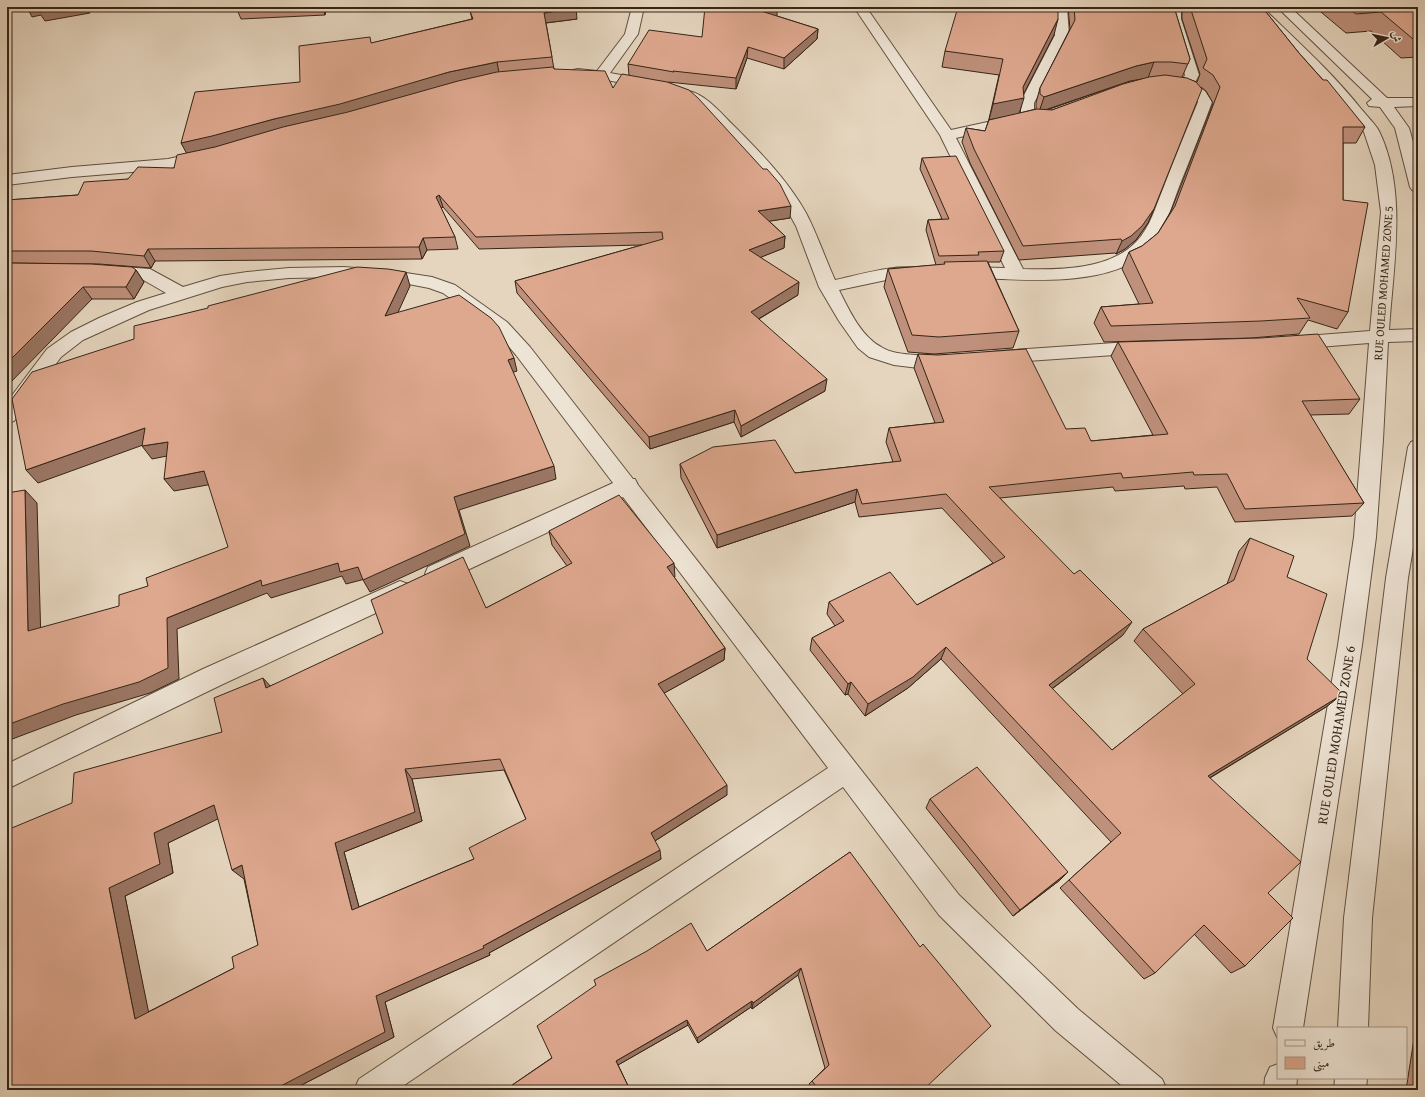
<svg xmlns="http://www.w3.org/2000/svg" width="1425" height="1097" font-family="'Gentium Book Plus',Amiri,serif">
<rect width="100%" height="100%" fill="#e5d5be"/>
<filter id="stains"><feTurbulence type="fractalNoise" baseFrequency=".005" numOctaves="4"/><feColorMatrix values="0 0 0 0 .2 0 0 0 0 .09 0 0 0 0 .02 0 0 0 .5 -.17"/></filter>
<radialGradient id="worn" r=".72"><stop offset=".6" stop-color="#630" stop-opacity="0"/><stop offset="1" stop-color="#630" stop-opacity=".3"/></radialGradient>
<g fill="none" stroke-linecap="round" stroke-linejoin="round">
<!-- minor casing -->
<g stroke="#625140" stroke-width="2">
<g id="minor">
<path d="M632,7H644L638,34L610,73L654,81L656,84L654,87L649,88L601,79L573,76L571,73L573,70L578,69L597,71L625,34Z"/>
<path d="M854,7H866L951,130L1015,116L1020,117L1022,120L1020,123L956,138L1023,269C1060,270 1110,270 1137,241C1150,227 1156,206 1163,189C1174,160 1186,131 1198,102C1191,86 1172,92 1166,83L1168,80L1173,79L1182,81L1185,75L1169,19V11L1172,7H1186L1181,12V19L1199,75L1194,84L1205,91L1212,102C1202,129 1191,157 1180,184C1172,205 1165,229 1151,247C1115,291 1013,279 962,277L956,276L953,272L956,268L962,267L1005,268L940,135Z"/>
<path d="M1055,7H1067L1069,35L1034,103V109L1037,113L1054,111L1059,112L1061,115C1058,119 1055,119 1050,121C1034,124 1019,122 1020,103L1055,35Z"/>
<path d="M1249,7H1262C1296,40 1332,72 1362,110C1367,116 1375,124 1379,131C1408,191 1393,266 1389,330L1418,329V341L1388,342L1383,440L1376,537L1362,645L1303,1028H1278V1039L1273,1028L1338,645L1354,537L1369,343L1293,349L1286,347L1284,343L1286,339L1293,337L1370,331L1381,212L1375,165L1364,132L1345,107L1318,77Z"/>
<path d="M1277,7H1290L1387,98H1418V106L1394,107L1409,128L1418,159V192L1412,190L1410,187L1395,128L1380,107L1369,106L1367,103L1372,99Z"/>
<path d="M689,91C706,95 720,112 732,124C759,151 787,179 806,213C817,234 825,258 835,280C860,275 896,263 921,269L924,273L921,277L891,279L839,290C849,310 861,336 881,347C891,353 903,354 915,355C927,356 940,354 952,357L954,362L952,367L945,368L927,369L894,365L869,357L858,348L839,321L819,287L796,226L781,199L765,177L734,143L705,114L684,98L682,95L684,92Z"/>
<path d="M204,151L209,153L212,156L209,159L168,169L72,177L7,185V175L72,167L168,159Z"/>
<path d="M109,266L150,269L183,287L220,276L247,272L289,268L344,267L393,271L432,277L455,285L507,322L530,347L633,479H635L638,485L959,895L1078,1009L1162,1079L1167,1090H1127L1056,1031L939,915L843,787L397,1090H354L359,1079L828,768L623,497L444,581L436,583L428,581L425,574L428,567L613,483L516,355L495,330L443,293L429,288L393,281L344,277L289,278L247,282L222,287L149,310L83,340L61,357L14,421L7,423V402L47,349L71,332L99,318L137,302L166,293L140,278L103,275L100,271L103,267Z"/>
<path d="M1144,341L1151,343L1153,347L1151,351L1144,353L999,363L992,362L990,357L992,352L999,351Z"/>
<path d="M1418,439V518L1408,578L1372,918L1368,1028H1338L1344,918L1386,578L1408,447L1411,442Z"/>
<path d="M400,581L408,584L411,591L408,598L221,685L7,789V764L203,669Z"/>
<path d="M1278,1064V1078H1297L1296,1090H1264L1265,1078L1270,1067Z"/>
<path d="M1335,1078H1367L1366,1090H1334Z"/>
</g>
</g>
<!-- minor -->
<use href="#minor" fill="#eee4d5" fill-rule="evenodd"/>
</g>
<!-- wall -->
<g fill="#bf907b" stroke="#362516" fill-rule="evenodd">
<path d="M236,7H326L325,15L241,19Z"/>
<path d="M1068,7H1174L1190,59L1182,77L1197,82L1200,74L1182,19V13L1185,7H1262L1299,53L1365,127L1356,143H1343V200L1348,312L1337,329L1308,320L1299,334L1251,338L1104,342L1094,323L1101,307L1139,304L1122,269L1129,252L1142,246L1158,233L1171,211L1213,103L1206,91L1201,87L1148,223L1136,240L1125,249L1116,254L1115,253L1019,260L970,163L962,142L966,128L985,131L989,119L999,75L942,67L945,51L1054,35L1023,93L1020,113L1036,109V103L1040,88L1070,29ZM1142,79L1052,110H1047L1130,81Z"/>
<path d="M1315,7H1418V57L1401,58L1371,31L1346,33Z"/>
<path d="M470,11L577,19L546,23L554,69L613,88L629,75L628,64L702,37L777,16L818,29L817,39L784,69L747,58L736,89L668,82L790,218L769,221L785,236L784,248L761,257L798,295L759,319L825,391L741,437L734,422L650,449L517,293L515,281L642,245L479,249L443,207L441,208L455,237L458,249L427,250L422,259L155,261L151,268L99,264L7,263V200L78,195L128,179L174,168L187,153L300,82L372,43L472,19Z"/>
<path d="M922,158L1004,251L1000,262H988L1019,331L1013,348L934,354L908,352L884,287L888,269L936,265L926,230L928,220L942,219L920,169Z"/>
<path d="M7,263L136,270L144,282L134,299H92Z"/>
<path d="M1118,342L1360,399L1349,414L1310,415L1364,503L1352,516L1235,522L1217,487L1185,489L1184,486L1115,491L1113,487L1000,498L1123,635L1052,689L1112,750L1183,694L1134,641L1143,629L1227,584L1239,551L1250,538L1287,577L1307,659L1340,696L1326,707L1210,778L1268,893L1245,966L1231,973L1194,934L1155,973L1144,979L1060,888L1111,842L941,659L908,688L865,716L848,694L845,695L810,650L812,638L835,626L827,614L829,602L917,605L993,563L942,508L859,517L855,502L717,548L681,478L680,464L795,473L893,462L886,442L889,428L935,423L914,368L918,354L1066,429L1091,441L1153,435L1111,356Z"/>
<path d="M549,531L675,577H674L725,648L724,660L664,693L727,795L655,841L661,859L489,953L490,955L385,1002L394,1037L292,1090H7L72,803L222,732L270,686L486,608L567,566L552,545ZM504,770L526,819L474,859L359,907L344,852L422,821L412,779ZM218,818L244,879L258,945L234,968L148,1012L125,896L173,873L168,843Z"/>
<path d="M930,799L1068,872L1060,880L1013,916L926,808Z"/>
<path d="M850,852L923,1090H813L809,1084L825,1068L798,975L752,1009L751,1007L698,1043L688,1025L618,1065L505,1090L707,951Z"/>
<path d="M1418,1013V1090H1406Z"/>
</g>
<!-- shaded-wall -->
<g fill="#9b7664" stroke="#362516">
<path d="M27,7H89L90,13L45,21L41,15L32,17Z"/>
<path d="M323,7H326L325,15Z"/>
<path d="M576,8L577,19L545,23L544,13Z"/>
<path d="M777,8V19L761,11Z"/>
<path d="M1058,19L1054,35L1021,99L1024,98L1019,114L989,120L993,104L1023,87Z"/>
<path d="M818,29L817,39L784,69V58Z"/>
<path d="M748,47L747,58L736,89V78Z"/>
<path d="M497,62L499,73L344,115L217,148L187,154L181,143L274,119L449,72Z"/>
<path d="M1154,62L1148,78L1130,81L1039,112L1044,97L1136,66Z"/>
<path d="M439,195L443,207L439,209L436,197Z"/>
<path d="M791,206L790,218L758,223V211Z"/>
<path d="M1154,209L1148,223L1136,240L1125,249L1116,254L1122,241Z"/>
<path d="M785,236L784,248L749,262V250Z"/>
<path d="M423,238L427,250L422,259L419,247Z"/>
<path d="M148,249L155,261L151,268L144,256Z"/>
<path d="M136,270L144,282L134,299L126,287Z"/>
<path d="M406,272L410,286L390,330L385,316Z"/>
<path d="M799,282L798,295L750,324L751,312Z"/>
<path d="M83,287L92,299L7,386V363Z"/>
<path d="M514,358L517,371L511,373L508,360Z"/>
<path d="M827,379L825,391L741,437V426Z"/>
<path d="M7,392L10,395L7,400Z"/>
<path d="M735,410L734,422L650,449L649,437Z"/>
<path d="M145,428L154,441L38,483L26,470Z"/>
<path d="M168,442L177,454L152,459L142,446Z"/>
<path d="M554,466L556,479L459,510L470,546L370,592L363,580L454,497Z"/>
<path d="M204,471L213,484L174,491L164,479Z"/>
<path d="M857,489L855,502L717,548V535Z"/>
<path d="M25,490L37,503L41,642L28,631Z"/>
<path d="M338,563L358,567L365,579L346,584L342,576L271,598L267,593L177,629L179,679L150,693L76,715L7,741V725L167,618L261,580Z"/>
<path d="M674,563L675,577L668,580L667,567Z"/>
<path d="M1132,622L1123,635L1041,697L1049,685Z"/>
<path d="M946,647L941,659L908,688L865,716L868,704Z"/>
<path d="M725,648L724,660L659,696L658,684Z"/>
<path d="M263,678L273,689L266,688Z"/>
<path d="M851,682L848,694L845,695L848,684Z"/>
<path d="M1340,696L1326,707L1196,786L1208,776Z"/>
<path d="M405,769L412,779L422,821L344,852L362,918L352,910L335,843Z"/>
<path d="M727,785V795L653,842L651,833Z"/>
<path d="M214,805L226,815L168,843L173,873L125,896L151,1024L135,1019L109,888L154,833Z"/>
<path d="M660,850L661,859L489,953L490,955L385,1002L394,1037L292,1090H273L376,996L483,946Z"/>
<path d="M242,865L253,874L244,879L232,870Z"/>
<path d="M1068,872L1060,880L1013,916L1020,910Z"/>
<path d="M801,968L798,975L752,1009L753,1003Z"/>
<path d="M752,1001L751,1007L698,1043L697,1038Z"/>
<path d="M687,1020L688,1025L618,1065L630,1090L616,1061Z"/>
</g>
<!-- building -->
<g fill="#dea88f" stroke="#362516" fill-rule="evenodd">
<path d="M39,7H66L40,12Z"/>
<path d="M498,7H576V8L544,13L552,57L497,62L449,72L340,104L274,119L212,136L181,143L195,92L300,82L299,46L370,37L371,43L473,19L470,11Z"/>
<path d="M705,7H777V8L761,11L818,29L784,58L748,47L736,78L673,71L674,72L628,64L649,30L702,37Z"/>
<path d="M958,7H1058V19L1023,87L1024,98L993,104L1003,59L945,51Z"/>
<path d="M1074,7H1174L1190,59L1188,64L1171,62H1154L1136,66L1044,97L1040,94V88L1075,20Z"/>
<path d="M1190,7H1262L1299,53L1323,80H1327L1365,127H1343V200L1368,203L1348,312L1297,298L1310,318L1261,321L1111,326L1101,307L1153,303L1129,252L1142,246L1158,233L1175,206L1220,87L1213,75L1203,68L1207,59Z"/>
<path d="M1347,7H1418V39H1413L1381,12L1356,14Z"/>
<path d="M553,67L554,69L605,71L613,88L622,74L667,82L689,90L698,98L763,169H767L780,184L791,206L758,211L785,236L749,250L799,282L751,312L827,379L741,426L735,410L649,437L515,281L663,239L662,232L476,237L439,195L436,197L455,237L423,238L419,247L148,249L144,256L91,251H7V200L78,195L84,182L128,179L138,167L174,168L177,155L215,147L283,127L348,112L458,81L497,72Z"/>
<path d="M1165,75L1187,78L1196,82L1202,89L1154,209L1142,226L1131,236L1122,241L1121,239L1023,246L974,149L966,128L985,131L989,120L1037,109L1052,110L1123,84L1149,77Z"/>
<path d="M956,156L1004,251L978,252L979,255L939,256L928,220L949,219L922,158Z"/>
<path d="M987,261L1019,331L939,337L912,335L888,269L945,264L944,262Z"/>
<path d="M7,263L91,264L132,267L136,270L126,287H83L7,363Z"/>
<path d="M357,267L388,269L406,272L385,316L459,295L491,318L499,327L514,358L508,360L554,466L454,497L465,534L363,580L358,567L340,572L338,563L262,586L261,580L167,618L168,668L139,682L63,704L7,725V493L25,490L28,631L119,606V595L148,586L146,578L228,547L204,471L164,479L168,442L142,446L145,428L26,470L12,399L32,372L134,339V326L208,308V306Z"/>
<path d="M1318,334L1360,399L1302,401L1364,503L1245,509L1227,474L1194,475L1193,472L1123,478L1121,473L989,487L1074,574L1080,570L1132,622L1049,685L1112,750L1195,684L1143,629L1234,580L1250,538L1294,556L1287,577L1327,594L1307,659L1340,691V696L1208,776L1301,862L1268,893L1293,918L1245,966L1204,925L1155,973L1069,880L1121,833L946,647L913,677L868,704L851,682L848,684L812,638L844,621L829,602L890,572L917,605L1005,557L946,494L862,504L857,489L717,535L680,464L713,447L775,440L795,473L901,461L889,428L944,422L918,354L938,355L1026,349L1066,429L1085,428L1091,441L1168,434L1118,342L1260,338Z"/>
<path d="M619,495L674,563L667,567L725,648L658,684L727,785L651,833L660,850L483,946L484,948L376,996L385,1032L273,1090H7V830L72,803L74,773L222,732L214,698L263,678L266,688L383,633L371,600L463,557L486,608L572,563L549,531ZM500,759L526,819L469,848L474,859L352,910L335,843L415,812L405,769ZM214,805L232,870L242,865L258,945L232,957L234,968L135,1019L109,888L160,864L154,833Z"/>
<path d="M977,767L1068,872L1020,910L930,799Z"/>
<path d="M850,852L920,947L923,944L991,1026L923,1090H819L812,1081L829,1065L801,968L753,1003L752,1001L697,1038L687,1020L616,1061L630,1090H505L552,1058L537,1026L596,985L594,980L647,951L691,923L707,951Z"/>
</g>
<g text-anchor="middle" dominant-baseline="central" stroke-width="3" stroke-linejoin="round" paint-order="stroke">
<!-- far-street labels -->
<g font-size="12" fill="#362516" stroke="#eee4d5">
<text transform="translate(1383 283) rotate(-86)">RUE OULED MOHAMED ZONE 5</text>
</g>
<!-- street labels -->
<g font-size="14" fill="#362516" stroke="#eee4d5">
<text transform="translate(1336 735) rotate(-81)">RUE OULED MOHAMED ZONE 6</text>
</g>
</g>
<!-- margin -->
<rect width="1425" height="1097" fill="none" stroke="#e5d5be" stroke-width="24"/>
<rect x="8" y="8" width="1409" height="1081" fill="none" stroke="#362516" stroke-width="2"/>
<rect x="12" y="12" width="1401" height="1073" fill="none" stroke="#362516"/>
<!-- legend -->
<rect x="1277" y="1027" width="130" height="52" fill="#eee4d5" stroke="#a49889"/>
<rect x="1285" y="1040" width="20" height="6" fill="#eee4d5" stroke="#a49889"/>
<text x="1313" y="1047" font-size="12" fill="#362516">طريق</text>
<rect x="1285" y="1057" width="20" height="12" fill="#dea88f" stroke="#a49889"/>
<text x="1313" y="1067" font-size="12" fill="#362516">مبنى</text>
<!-- north arrow -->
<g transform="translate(1387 38) rotate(81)" stroke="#eee4d5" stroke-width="3" paint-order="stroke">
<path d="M0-3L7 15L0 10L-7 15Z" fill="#362516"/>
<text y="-6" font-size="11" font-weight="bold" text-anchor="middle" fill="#362516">ش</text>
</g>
<rect width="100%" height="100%" filter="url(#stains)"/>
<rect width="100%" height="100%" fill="url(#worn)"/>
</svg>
